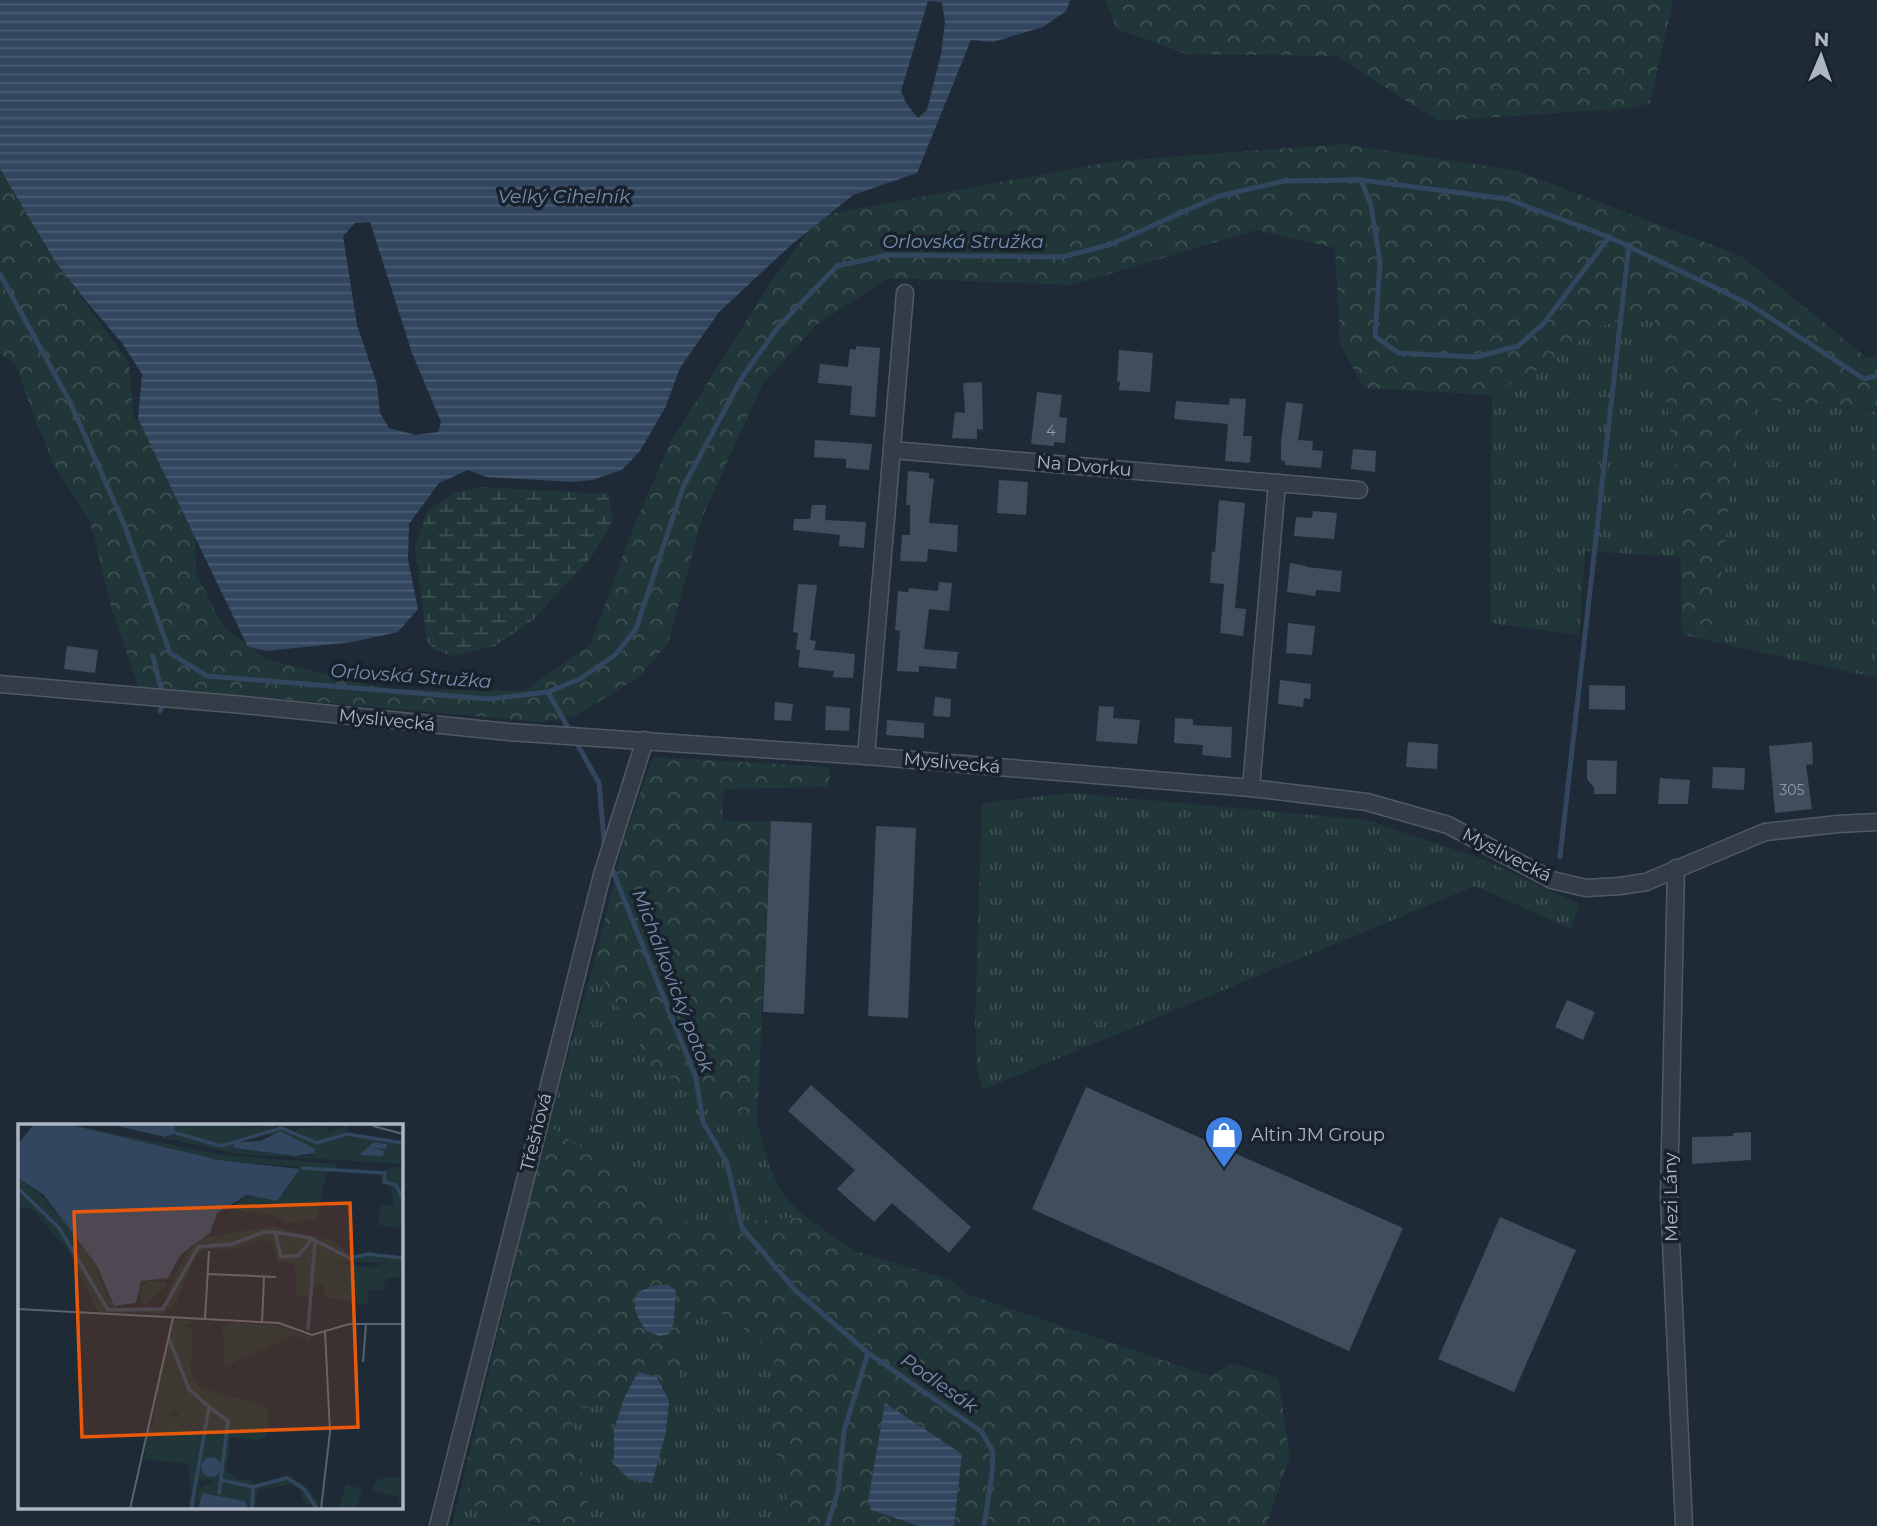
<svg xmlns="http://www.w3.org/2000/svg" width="1877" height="1526" font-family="Montserrat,sans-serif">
<defs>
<pattern id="grass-tufts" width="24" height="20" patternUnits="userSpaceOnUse" patternTransform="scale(1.75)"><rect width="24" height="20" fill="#213638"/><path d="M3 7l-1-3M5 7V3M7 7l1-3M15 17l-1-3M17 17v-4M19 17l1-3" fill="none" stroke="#3f5153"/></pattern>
<pattern id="forest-crowns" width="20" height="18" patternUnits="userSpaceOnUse" patternTransform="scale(1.75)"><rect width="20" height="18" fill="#213638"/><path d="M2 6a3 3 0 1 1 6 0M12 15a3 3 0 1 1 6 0" fill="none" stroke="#3f5153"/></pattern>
<pattern id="wetland-marsh" width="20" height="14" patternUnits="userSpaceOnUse" patternTransform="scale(1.75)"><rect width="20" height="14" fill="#213638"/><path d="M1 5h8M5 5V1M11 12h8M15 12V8" fill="none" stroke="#3f5153"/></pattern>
<pattern id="water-rules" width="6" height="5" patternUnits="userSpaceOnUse" patternTransform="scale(1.75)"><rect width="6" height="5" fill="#32465f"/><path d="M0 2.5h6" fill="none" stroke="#4d5e74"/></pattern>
</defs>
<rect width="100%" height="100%" fill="#1f2a37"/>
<!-- grass -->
<g fill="url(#grass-tufts)">
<path d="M1653,309L1679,487L1680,557L1585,551L1579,635L1490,623L1492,395L1545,365L1596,328Z"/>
<path d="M1760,399L1869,410L1877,412V678L1715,642L1736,439Z"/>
<path d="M1070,793L1367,820L1482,859L1579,904L1571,929L1475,886L982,1090L977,1065L975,1022L982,803Z"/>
<path d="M594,963L652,1068L757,1121C763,1147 770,1175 786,1198C792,1205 800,1211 806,1217L693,1225L548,1125Z"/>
<path d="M693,1292L775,1351L769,1424L790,1512L786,1526H569L591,1518L570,1412L624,1398L614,1429L629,1479L652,1483L669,1401L665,1392L674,1389L687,1342Z"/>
<path d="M464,1476L474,1507L533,1524L553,1526H452Z"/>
</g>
<!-- forest -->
<g fill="url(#forest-crowns)">
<path d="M1105,0H1673L1650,103L1634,108L1438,121L1336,56L1186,54L1117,29Z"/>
<path d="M1343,144L1518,171L1743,257L1867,358L1877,356V410L1760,399L1736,439L1715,642L1682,634L1679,487L1653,309L1596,328L1545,365L1492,395L1364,388L1340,344L1335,248L1256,230L1072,285L888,278L816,325L762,385L703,516L668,643L639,677L577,715L543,722L138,686L111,607L90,521L52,462L45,440L39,430L15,364L0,353V169L55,261L129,363L134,417L146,434L195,536L196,573L223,626L246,644L248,647L252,648L265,659L386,689L524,691L590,645L632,531L670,443L768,286L808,232L829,214L1116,161Z"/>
<path d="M653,757L830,767L829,787L724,789L722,821H771L757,1121L652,1068L594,963L624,840Z"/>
<path d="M548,1125L693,1225L806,1217L855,1251L951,1280L967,1294L1210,1376L1232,1363L1278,1378L1290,1456L1266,1526H954L962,1454L871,1510L919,1526H786L790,1512L769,1424L775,1351L693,1293L687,1342L674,1390L665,1392L657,1377L638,1372L624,1398L570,1412L591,1518C584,1521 576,1524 569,1526C541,1526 501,1515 474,1507L464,1476Z"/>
</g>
<!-- wetland -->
<path fill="url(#wetland-marsh)" d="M483,487L608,494L613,521L592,556L533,620L495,646L453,656L434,650L427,641L415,547L427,512L453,493Z"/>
<!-- water -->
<g fill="url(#water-rules)" fill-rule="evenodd">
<path d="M0,0H1070L1066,11L1043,27L993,42L971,40L917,173L853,195L791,245L719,312L680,368L665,408L640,451L622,470L592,480L572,482L486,477L468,470L439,483L409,524L408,560L418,609L398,632L353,642L267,651L248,647L138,419L142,374L122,343L82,296L55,261L0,169ZM928,1L942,2L945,22L941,54L927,110L918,118L906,103L901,91ZM370,222L412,353L441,422L438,432L416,435L389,428L380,413L377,384L357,325L343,236L355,223Z"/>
<path d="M655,1285H668L676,1291L674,1322L669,1334L660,1336L646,1331C638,1317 630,1308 638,1292Z"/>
<path d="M638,1372L657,1377L669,1401L666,1432L652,1483L629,1479L614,1464V1429L624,1398Z"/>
<path d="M885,1403L962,1454L954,1526H919L871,1510L868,1501Z"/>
</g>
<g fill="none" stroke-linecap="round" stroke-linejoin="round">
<!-- stream -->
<g stroke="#32465f" stroke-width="5">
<path d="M1361,180L1507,199L1609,237"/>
<path d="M0,274L70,402L124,524L170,653L207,676L489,699L548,692L580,679L615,655L636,629L683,487L743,376L779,326L837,266L887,255L1062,257L1109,245L1219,196L1284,181L1361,180L1371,205L1380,262L1375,336L1398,353L1476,357L1518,346L1544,323L1609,237L1749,304L1864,379L1877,376"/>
<path d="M153,656L160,685L166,699L160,711"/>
<path d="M548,692L599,783L605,852"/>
<path d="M1560,857L1629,245"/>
<path d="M610,864L696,1078L703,1122L727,1163L742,1228L796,1291L868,1353L844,1431L838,1491L827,1526"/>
<path d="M868,1353L982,1432L993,1452L992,1474L984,1526"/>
</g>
</g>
<!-- building -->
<g fill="#404d5c">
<path d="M856,346L880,348L875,417L850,415L852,386L818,383L820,364L848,367L850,349L856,350Z"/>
<path d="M1119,350L1153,353L1150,392L1119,390L1120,382L1117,381Z"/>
<path d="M982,382L983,430L977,429V439L952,438L955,412L965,413L963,383Z"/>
<path d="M1037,392L1062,395L1059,417L1067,418L1065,443L1054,442V446L1031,444Z"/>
<path d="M1230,398L1246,399L1243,436H1252L1250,463L1225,461L1228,424L1174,419L1176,401L1229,405Z"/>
<path d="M1286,402L1303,404L1298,440L1313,441L1312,450L1323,451L1321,468L1285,465V461L1281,460V443Z"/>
<path d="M815,440L872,444L869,470L846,468V459L814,457Z"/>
<path d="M1353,449L1376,451L1375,472L1351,469Z"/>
<path d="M908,471L929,473V478L934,479L929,523L958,525L957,552L928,549L927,562L900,561L902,535H910V505H906Z"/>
<path d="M999,480L1028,482L1026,515L997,513Z"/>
<path d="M1219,500L1245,503L1235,608L1246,609L1243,636L1220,633L1224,584L1210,583L1212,551L1215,552Z"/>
<path d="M812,505H826L825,520L866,522L864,548L839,546L840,535L793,530L794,519H810Z"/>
<path d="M1313,511L1337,513L1334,539L1294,536L1296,517L1312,518Z"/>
<path d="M1290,563L1306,566L1307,567L1342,571L1340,592L1316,590L1315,596L1287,592Z"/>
<path d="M939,582L952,583L949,611L929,609L924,649L958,652L956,669L919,666V672L897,671L900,631L895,630L898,591L908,592L909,588L938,591Z"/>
<path d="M798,584L817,585L810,640L816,641L814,650L855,654L853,678L833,677L834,671L798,667L800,650L796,649L798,633L793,632Z"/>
<path d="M1288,623L1315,626L1312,655L1286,653Z"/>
<path d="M67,646L98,650L95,673L64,669Z"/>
<path d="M1280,680L1311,684L1310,699L1304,698L1303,707L1278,704Z"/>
<path d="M1589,685L1625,686V710L1589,709Z"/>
<path d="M935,697L951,699L950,717L933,716Z"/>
<path d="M775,702L793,704L791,721L774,720Z"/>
<path d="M826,706L850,708L849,731L825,730Z"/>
<path d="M1099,706L1114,707L1113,718L1140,720L1137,744L1096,741Z"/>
<path d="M1175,718L1193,719V725L1232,727L1231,758L1202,755L1203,745L1174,743Z"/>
<path d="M887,720L924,723V738L886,735Z"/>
<path d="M1408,742L1438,744L1437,769L1406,767Z"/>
<path d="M1812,742L1813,764L1806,765L1812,809L1775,813L1769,746Z"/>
<path d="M1587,760L1617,761L1616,794H1594V788L1587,779Z"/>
<path d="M1713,767L1745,768L1744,790L1712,788Z"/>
<path d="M1660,778L1690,780L1688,804H1658Z"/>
<path d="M771,821L812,823L804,1014L763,1012Z"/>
<path d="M876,826L916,828L908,1018L868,1016Z"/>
<path d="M1567,1000L1595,1012L1583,1040L1555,1027Z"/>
<path d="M811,1085L971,1227L949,1253L892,1203L874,1222L837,1189L855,1170L788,1111Z"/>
<path d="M1086,1087L1403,1228L1349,1351L1032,1209Z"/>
<path d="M1751,1132V1160L1692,1164V1137L1733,1136V1133Z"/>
<path d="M1500,1217L1576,1250L1514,1392L1438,1359Z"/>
</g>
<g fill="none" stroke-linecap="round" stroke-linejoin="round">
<!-- minor casing -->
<g stroke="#505a65" stroke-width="19">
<g id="minor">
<path d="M892,450L1359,490"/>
<path d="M0,684L244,705L509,732L866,756L1251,788L1367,802L1448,825L1552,880L1586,888L1620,886L1646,882L1765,832L1838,824L1877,822"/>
<path d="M866,756L905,293"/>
<path d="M1251,788L1277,483"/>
<path d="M1676,868L1669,1197L1684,1526"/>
<path d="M438,1526L602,875L645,740"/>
</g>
</g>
<!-- minor -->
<use href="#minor" stroke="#333c47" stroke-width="16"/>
</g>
<!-- icons -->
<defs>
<g id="shop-pin" transform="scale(2.0125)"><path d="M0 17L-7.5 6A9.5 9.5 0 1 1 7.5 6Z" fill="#3f7fe0" stroke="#19212c"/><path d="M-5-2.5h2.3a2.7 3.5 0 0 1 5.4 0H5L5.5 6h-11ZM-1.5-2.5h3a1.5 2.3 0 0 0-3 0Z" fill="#fff"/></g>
</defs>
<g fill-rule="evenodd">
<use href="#shop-pin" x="1224" y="1135"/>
</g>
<g text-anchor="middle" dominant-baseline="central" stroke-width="7" stroke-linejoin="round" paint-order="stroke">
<!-- number labels -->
<g font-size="14" fill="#929caa">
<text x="1051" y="431">4</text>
<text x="1792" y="790">305</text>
</g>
<!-- street labels -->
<g font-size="18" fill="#adb7c4" stroke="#19212c">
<text transform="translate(1084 466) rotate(5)">Na Dvorku</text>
<text transform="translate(387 720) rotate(6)">Myslivecká</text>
<text transform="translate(952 763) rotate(5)">Myslivecká</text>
<text transform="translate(1507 855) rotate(27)">Myslivecká</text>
<text transform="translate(536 1132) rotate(-76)">Třešňová</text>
<text transform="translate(1671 1197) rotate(-91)">Mezi Lány</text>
</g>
<!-- poi labels -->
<g font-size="18" fill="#adb7c4" stroke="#19212c" text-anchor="start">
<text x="1251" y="1135">Altin JM Group</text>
</g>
<!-- water labels -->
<g font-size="19" font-style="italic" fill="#748ead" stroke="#19212c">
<text x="564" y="196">Velký Cihelník</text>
<text x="963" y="241">Orlovská Stružka</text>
<text transform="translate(411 676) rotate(4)">Orlovská Stružka</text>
<text transform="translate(673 981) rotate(69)">Michálkovický potok</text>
<text transform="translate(939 1383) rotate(35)">Podlesák</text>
</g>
</g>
<!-- overview -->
<g transform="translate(18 1124)">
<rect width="385" height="385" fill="#1f2a37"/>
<path d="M259,1L242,12L226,13L224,4ZM329,1V10L301,19L277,8L280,4L309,2L311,9ZM301,125L306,161H292L291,173L278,172L277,139ZM373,137L383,142V152L368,155L365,166H350V181L312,174L317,138L352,144ZM218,199L261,202L293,213L292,217L277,211L206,243L205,201ZM148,227L157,242L173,249L181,263L164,265L142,251ZM165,275L177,283L180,306L173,372L170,340L125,335L132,303L151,308L147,293L162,291ZM368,353L383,354L382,385L381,373L354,367L358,357ZM206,354L216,360L219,355L235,357L241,366L236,385H229L227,377L184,369L177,385L181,356L182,364L197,357L187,355ZM328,360L344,365L338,385H320Z" fill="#213638"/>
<path d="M49,0L205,31L322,40L308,50L299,95L268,99L253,90L220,87L218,80L227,73L265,71L282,43L201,36ZM77,0L150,14L156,0H224L225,17L217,18L216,25L278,32H293L297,25L247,9L269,4L300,19L322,11L348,12L385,20V40L221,30ZM371,43L385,44V83L376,82L373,63L366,60ZM0,54L23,71L47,99L77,141L88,172L99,184L137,187L146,180L157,150L179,115L254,102L314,117L332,131L385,132V157L383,140L375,138H317L312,174L307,173L301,125L277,139L259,138L254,118L242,116L215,125H188L178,132L158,179L145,190L80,188L51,127L14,85L0,84ZM156,196L182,197L167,201V205H174L173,249L157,242L148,227ZM142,251L164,265L181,263L251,284L249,311L241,316L212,314L209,347L219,355L217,360L206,354L181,356L177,385H171L180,307L177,283L165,275L162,289L157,287L147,293L151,308L134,307ZM270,351L286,361L301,378L300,385L285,378L282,366L272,360L241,366L237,360Z" fill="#213638"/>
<path d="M130,157L148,158L149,162L126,182L120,166Z" fill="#213638"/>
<path d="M362,81L385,83V105L361,101Z" fill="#213638"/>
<path d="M16,0H49L201,36L282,45L259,77L229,71L199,89L192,109L163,130L150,154L123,157L118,179L96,182L79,142L47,99L26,71L0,54V20ZM91,0H156L158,9L147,13ZM262,7L297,25L296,29L278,32L215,24L217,18L243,17ZM356,18L369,20L368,25L355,24L366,27L365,32L341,31ZM183 343a10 10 0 1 1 20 0a10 10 0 1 1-20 0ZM184,369L227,377L229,385H180Z" fill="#32465f"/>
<path fill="none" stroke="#32465f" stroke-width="3.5" d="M158,9L203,22L263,4L299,19L329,10L385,19M283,44L367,49L366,58L378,61L385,75M0,64L42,105L90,186L145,185L180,123L214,120L246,108H257L263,133L281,131L294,115L332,134L350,130L385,134M257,108L293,114M290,206L297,117M151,215L171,265L191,283L173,385M191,283L210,297L201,370M203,356L235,363L269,354L286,365L299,385M234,385L235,363"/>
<path fill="none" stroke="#58626f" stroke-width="2" d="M355,2L385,10M190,150L258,153M0,185L261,199L294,211L331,200H385M187,195L191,127M244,198L246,153M385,210V271M345,238L348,200M112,385L155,194M303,385L312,308L307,207"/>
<path fill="#e8590c" fill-opacity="0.15" stroke="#e8590c" stroke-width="3.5" d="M332,79L340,303L64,313L56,88Z"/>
<rect width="385" height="385" fill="none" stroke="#adb7c4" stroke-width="3.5"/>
</g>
<!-- north arrow -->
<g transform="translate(1821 56) rotate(2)" stroke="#19212c" stroke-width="5" paint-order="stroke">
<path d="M0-5L12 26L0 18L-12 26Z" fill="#adb7c4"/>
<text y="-10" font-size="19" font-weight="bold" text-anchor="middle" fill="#adb7c4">N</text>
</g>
</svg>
